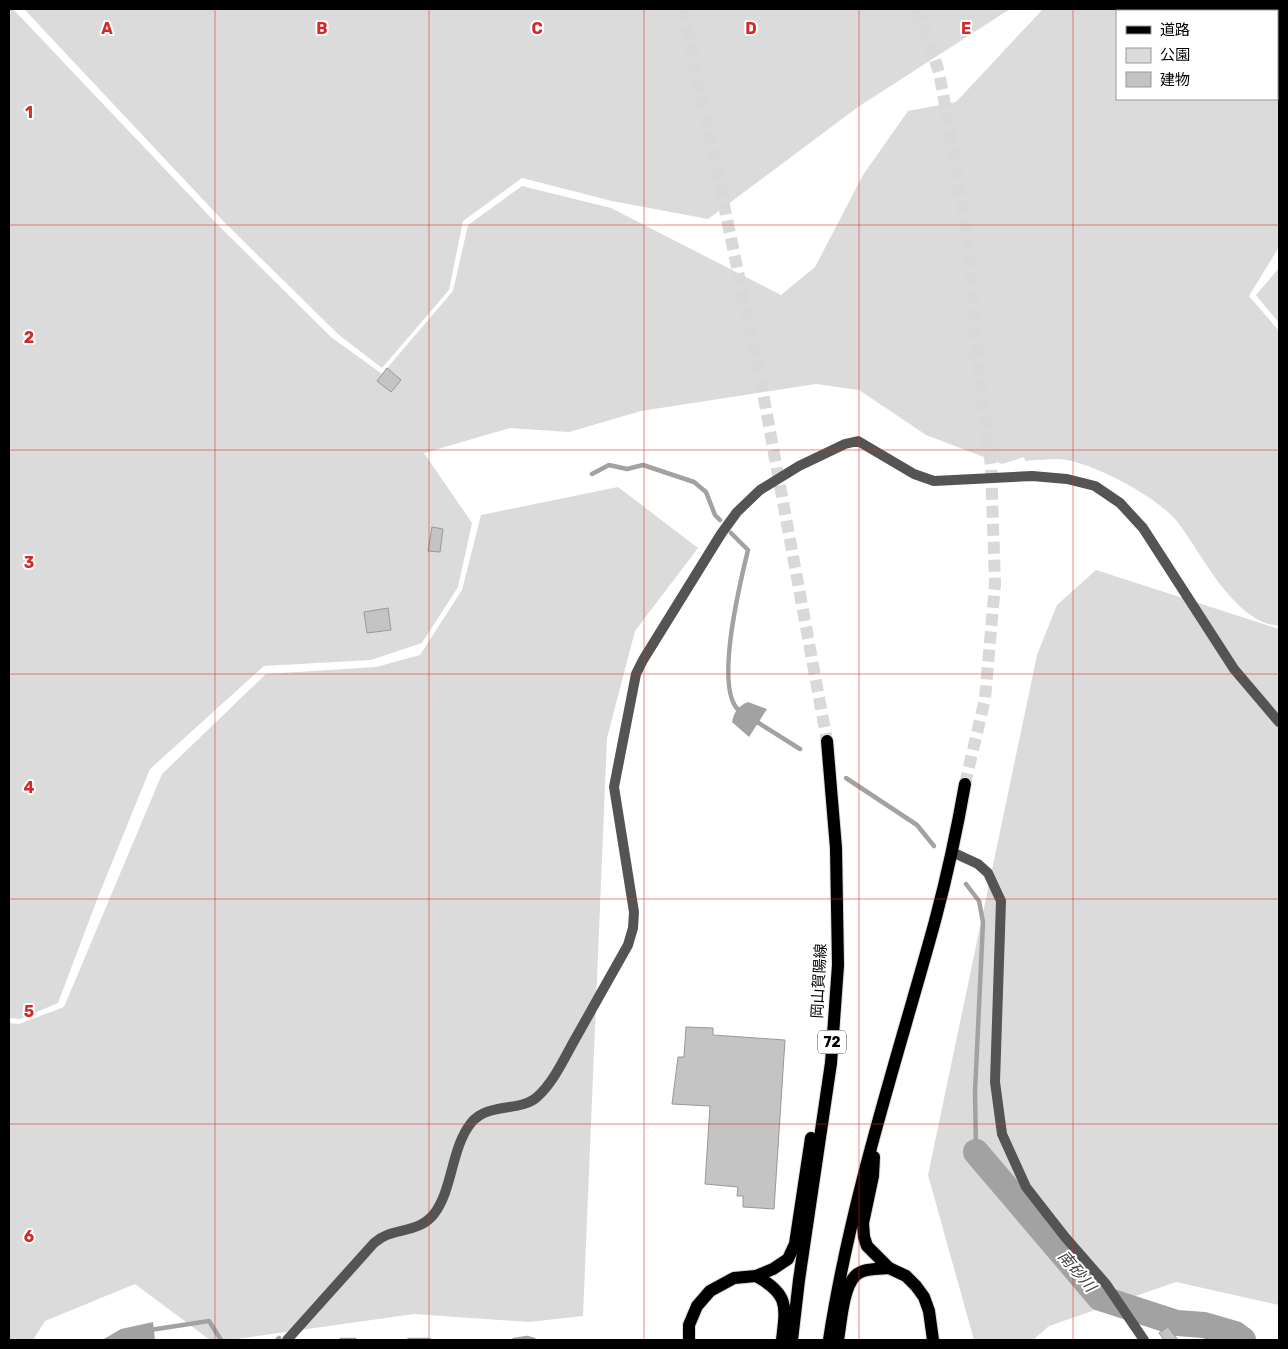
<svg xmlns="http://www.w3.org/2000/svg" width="1288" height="1349" font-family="Rubik,'Noto Sans JP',sans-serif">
<rect width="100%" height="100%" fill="#fff"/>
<!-- green -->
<g fill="#dbdbdb" fill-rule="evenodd">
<path d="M9,9H13L215,222L331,337L382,374L453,291L468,225L522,186L611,208L781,295L815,267L863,175L908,111L956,102L1043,9H1279V247L1249,296L1279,331V626C1233,622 1202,553 1176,520C1155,496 1091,461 1059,459C1048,459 1036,460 1025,461L1024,457L1002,464L926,435L859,390L816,384L641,411L569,432L510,428L424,453L472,523L458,587L422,643L371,660L264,666L150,769L98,897L58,1003L20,1019L9,1018ZM1117,11H1277V99H1117Z"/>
<path d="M24,9H1010L858,107L708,219L612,201L522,178L463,221L449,290L382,368L339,335L225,223Z"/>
<path d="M1279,268V323L1256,295Z"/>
<path d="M618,487L698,548L635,631L607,738L583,1316L529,1322L414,1314L230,1340H210L135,1284L45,1321L33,1340H9V1023L19,1024L64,1007L162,774L266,674L376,667L420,655L462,590L481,515Z"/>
<path d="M1096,570L1279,629V1305L1176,1282L1049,1326L1033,1340H974L928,1175L1037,655L1057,605Z"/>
</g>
<!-- water -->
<g fill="#a2a2a2">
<path d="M748,702L767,709L749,737L732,722C734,712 738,706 748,702Z"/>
<path d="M153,1322L155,1340H102L121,1329Z"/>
</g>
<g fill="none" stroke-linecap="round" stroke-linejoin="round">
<!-- stream -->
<g stroke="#a2a2a2" stroke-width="4.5">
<path d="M592,474L609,465L627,469L643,465L694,482L706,492L715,515L720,520"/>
<path d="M731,533L748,550C741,579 712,694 741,712"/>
<path d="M754,720L800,749"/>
<path d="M846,778L917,825L934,846"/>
<path d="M966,884L979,901L983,922L975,1092L976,1152"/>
<path d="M150,1330L209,1321L221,1340"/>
<path d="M277,1340L279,1338"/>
<path d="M341,1340H355"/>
<path d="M409,1340H429"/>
<path d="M514,1340L527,1338L534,1340"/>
</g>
<!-- river -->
<path stroke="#a2a2a2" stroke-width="26" d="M976,1152L1100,1298L1177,1323L1204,1325L1235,1334L1243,1340"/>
</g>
<!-- building -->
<g fill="#c4c4c4" stroke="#989898">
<path d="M387,368L401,380L391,392L377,381Z"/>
<path d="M432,527L443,529L440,552L428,551Z"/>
<path d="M388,608L391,630L367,633L364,612Z"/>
<path d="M686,1027L713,1028V1035L785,1040L774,1209L743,1207V1196H737L738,1187L705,1184L710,1106L672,1104L678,1057H684Z"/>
<path d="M1168,1327L1178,1340H1164L1159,1333Z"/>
</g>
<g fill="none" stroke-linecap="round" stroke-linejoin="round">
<!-- primary-tunnel -->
<g stroke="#d9d9d9" stroke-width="12" stroke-dasharray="12 6" stroke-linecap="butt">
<path d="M683,9L760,377L827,741"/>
<path d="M918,9L939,72L956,166L970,256L977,357L991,466L995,584L985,699L965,784"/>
</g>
<!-- primary casing -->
<g stroke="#dbdbdb" stroke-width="14">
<g id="primary">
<path d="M874,1157L873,1176L863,1223L864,1237L867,1246L889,1268L906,1276L916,1286L924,1297L929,1311L933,1340"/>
<path d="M756,1276C789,1294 786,1306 782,1340"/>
<path d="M689,1340V1325L697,1306L710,1291L734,1278L756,1276L773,1269L788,1259L795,1244L811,1138"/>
<path d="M792,1340L799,1280L831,1063L838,965L836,848L827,741"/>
<path d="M829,1340C851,1197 897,1060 935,921C947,876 957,830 965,784"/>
<path d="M838,1340C841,1323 843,1288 855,1276C863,1268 878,1269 889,1268"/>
</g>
</g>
<!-- street -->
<g stroke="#545454" stroke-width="10">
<path d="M952,852L978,864L988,873L1001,901L995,1082L1002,1134L1026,1187L1065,1237L1106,1284L1144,1340"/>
<path d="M287,1340L374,1243C393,1226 417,1235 434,1214C453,1189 451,1148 471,1123C488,1102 521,1112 537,1097C553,1083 564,1059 574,1041C592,1009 610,977 628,945L633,928L634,912L614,787L636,674L643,660L721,534L737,512L760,490L799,466L845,444L858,441L914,474L934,481L1032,476L1067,479L1095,486L1120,503L1143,528L1234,669L1279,722"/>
</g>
<!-- primary -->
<use href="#primary" stroke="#000" stroke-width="12"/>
</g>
<!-- grid -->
<path fill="none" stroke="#d62828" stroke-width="1" stroke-opacity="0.55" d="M215,9V1340M429,9V1340M644,9V1340M859,9V1340M1073,9V1340M9,225H1279M9,450H1279M9,674H1279M9,899H1279M9,1124H1279"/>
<g text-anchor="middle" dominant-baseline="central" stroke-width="4" stroke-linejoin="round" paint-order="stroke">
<!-- shield labels -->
<rect fill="#fff" stroke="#4c4c4c" stroke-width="1" x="818" y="1030.5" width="28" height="23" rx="4"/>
<g font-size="14" font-weight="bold" fill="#000">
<text x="832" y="1042">72</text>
</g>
<!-- street labels -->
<g font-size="15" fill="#000" stroke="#fff">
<text transform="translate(819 981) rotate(-87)">岡山賀陽線</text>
</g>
<!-- water labels -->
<g font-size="16" font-style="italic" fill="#434343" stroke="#fff">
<text transform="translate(1077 1271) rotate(50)">南砂川</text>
</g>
</g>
<g font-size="16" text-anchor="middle" font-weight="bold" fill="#d62828" stroke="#fff" stroke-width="4" stroke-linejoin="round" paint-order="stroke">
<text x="107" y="34">A</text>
<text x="322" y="34">B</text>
<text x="537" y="34">C</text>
<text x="751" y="34">D</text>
<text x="966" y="34">E</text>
<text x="29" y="118">1</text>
<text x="29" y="343">2</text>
<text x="29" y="568">3</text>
<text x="29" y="793">4</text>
<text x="29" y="1017">5</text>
<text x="29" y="1242">6</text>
</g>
<!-- border -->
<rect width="1288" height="1349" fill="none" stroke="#000000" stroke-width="20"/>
<!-- legend -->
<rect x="1116" y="10" width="162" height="90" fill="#ffffff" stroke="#999999"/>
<rect x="1126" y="26" width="25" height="8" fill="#000000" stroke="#999999"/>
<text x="1160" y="35" font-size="15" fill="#000000">道路</text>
<rect x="1126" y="48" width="25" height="15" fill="#dbdbdb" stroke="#999999"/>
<text x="1160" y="60" font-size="15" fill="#000000">公園</text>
<rect x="1126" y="72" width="25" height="15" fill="#c4c4c4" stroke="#999999"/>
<text x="1160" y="85" font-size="15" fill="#000000">建物</text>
</svg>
